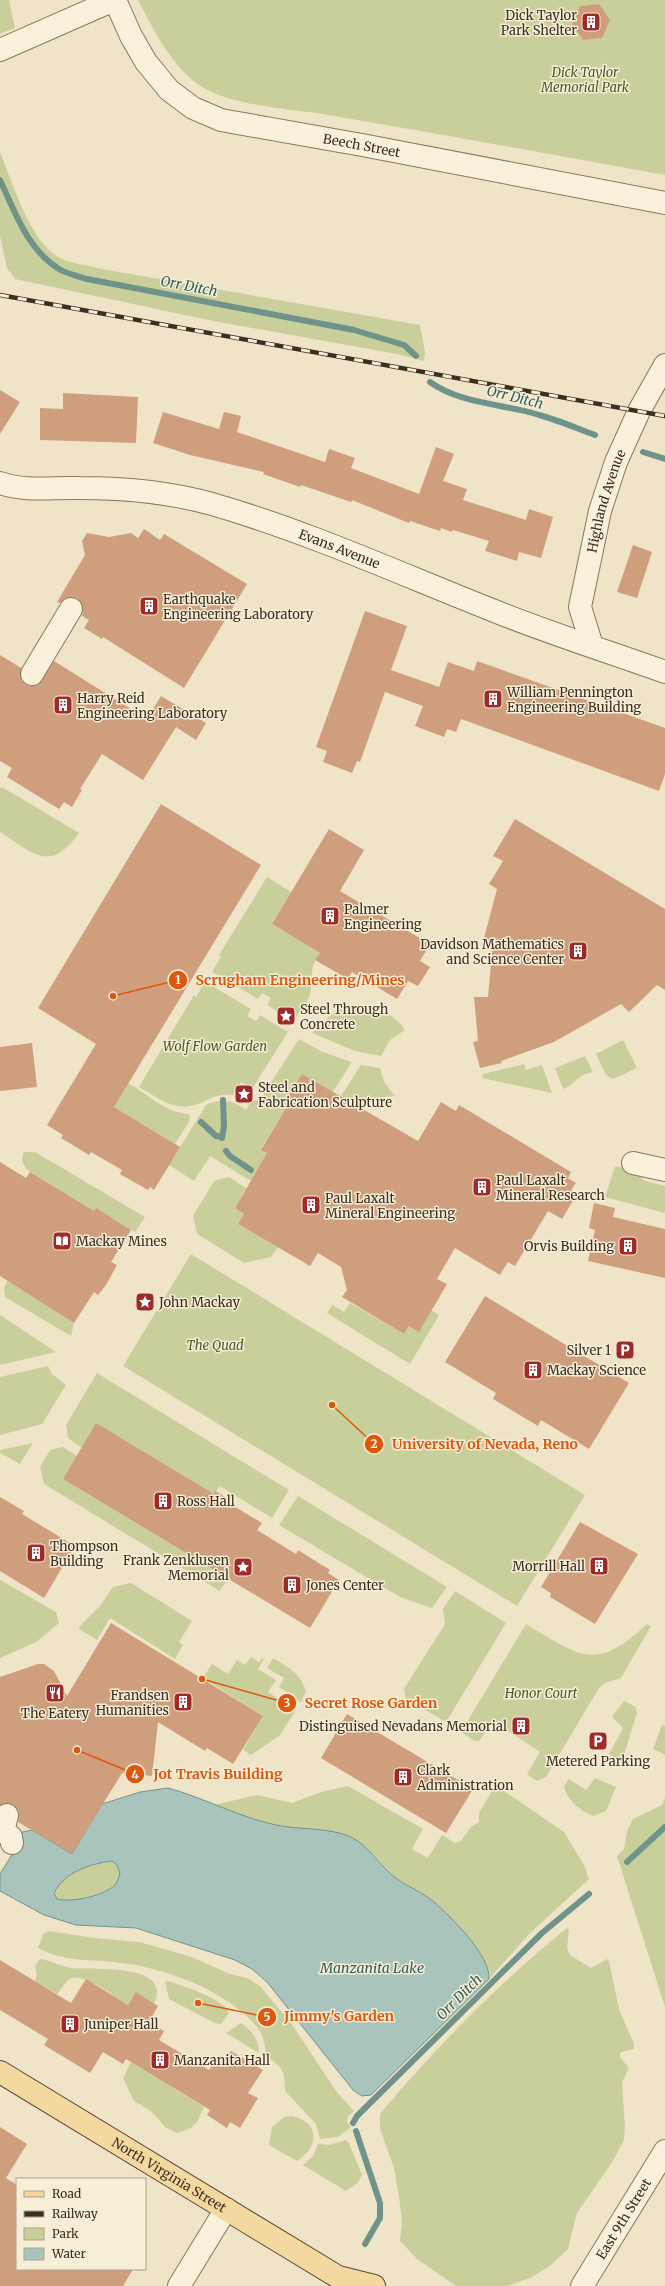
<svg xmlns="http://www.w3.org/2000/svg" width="665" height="2286" font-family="Merriweather,serif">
<rect width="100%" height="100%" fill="#f0e4c8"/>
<!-- green -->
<g fill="#c9cf9b">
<path d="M0,0H9L15,28L0,34Z"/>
<path d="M138,0H665V175C555,155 445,135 334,116C295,109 235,107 202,87C173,69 153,29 138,0Z"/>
<path d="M0,152C12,181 30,243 60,258C72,264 88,265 102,269L420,325L425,352L424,361L397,354L213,321L15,279L7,268L0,236Z"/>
<path d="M2,787L79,833C50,874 33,853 0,832V788Z"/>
<path d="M267,877L291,892L272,924L320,953C310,968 312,973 311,990C310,1000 299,1013 293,1021L267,1005L271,998L262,993L258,999L212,972L221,956L219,955Z"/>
<path d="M205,982L251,1009L247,1016L256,1021L260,1015L288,1032L252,1089L241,1082L233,1095C214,1093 211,1100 194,1105C175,1112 155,1096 139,1087L194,995L196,997Z"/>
<path d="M354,1004C375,1006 393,1012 405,1030L390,1040L381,1056L355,1051L312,1033L337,1009Z"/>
<path d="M299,1039L323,1052L352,1062L333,1092L302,1074L287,1099L290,1101L261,1149L267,1154L251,1181L210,1156L194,1181L169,1165L206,1105C221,1098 232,1100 246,1110L252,1100L259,1101Z"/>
<path d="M623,1040L637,1068L613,1079L606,1075L596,1054Z"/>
<path d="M585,1056L593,1072C576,1075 575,1085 563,1089L555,1068Z"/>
<path d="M524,1064L526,1070L542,1065L552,1093L482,1078L483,1074Z"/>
<path d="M361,1065L380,1068L384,1082L395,1096L374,1098L362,1109L341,1096Z"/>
<path d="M128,1083C149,1095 164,1112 189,1114L190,1120L175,1144L114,1107Z"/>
<path d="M24,1152H35L145,1217L135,1232L96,1209L94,1211L30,1172C23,1165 20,1161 24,1152Z"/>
<path d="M615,1166L643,1173L642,1180L665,1186V1213L605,1197Z"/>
<path d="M229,1177L246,1188L235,1208L244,1214L238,1224L278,1247L271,1257L244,1263L197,1234L193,1216L214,1181Z"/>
<path d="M191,1254L585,1495L517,1606L123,1366Z"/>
<path d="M8,1280L74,1323L71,1336L5,1297L4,1288Z"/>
<path d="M350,1303L404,1334L409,1326L431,1310L439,1315L410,1364L327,1313L332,1305L344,1312Z"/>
<path d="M0,1315L56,1352L0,1365Z"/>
<path d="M48,1366L52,1374L66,1385L42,1424L0,1435V1377Z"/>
<path d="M97,1373L289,1490L272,1518L220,1486L214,1494L97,1424L82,1448L68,1438L66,1425Z"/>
<path d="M33,1443L20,1464L0,1453V1450Z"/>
<path d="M63,1447L77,1456L63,1479L228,1579L220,1591L44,1484L40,1467L50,1450Z"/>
<path d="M298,1496L447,1587L432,1608L400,1597L279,1525Z"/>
<path d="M0,1580L56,1612L59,1623L36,1642L0,1658Z"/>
<path d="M131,1583L192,1621L179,1642L183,1645L175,1659L110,1618L97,1640L78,1628L100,1606L113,1587Z"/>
<path d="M455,1591L506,1623L446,1722L406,1699L404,1689L445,1624L443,1609Z"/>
<path d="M526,1624C580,1656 595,1673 647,1624L651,1626L621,1678L605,1683L599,1688L546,1777L537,1781L527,1774L540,1752L495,1722L491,1724L479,1741H475L461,1732Z"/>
<path d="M251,1657L259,1662L262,1658L264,1659L258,1669L276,1680L268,1692L296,1710L280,1735L251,1755L243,1750L263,1716L203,1678L212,1664L228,1674L237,1660L245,1665Z"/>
<path d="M273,1658C287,1666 301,1674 306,1691L301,1702L279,1687L284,1678L267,1668Z"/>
<path d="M624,1701L636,1707L637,1713L622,1761L620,1762L609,1754L623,1728L612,1717Z"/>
<path d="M662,1725L665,1726V1755L653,1749Z"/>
<path d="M595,1778L616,1787L606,1811L593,1816C581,1811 566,1800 564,1786L569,1779L586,1790Z"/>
<path d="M348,1786L423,1829L412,1849L428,1858L442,1835L455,1843L461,1841L471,1827L479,1822V1813L492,1791L501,1789L564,1832L584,1865L589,1879L529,1934L489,1979L490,1973L483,1957L461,1929L434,1902L396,1878L365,1846L329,1832L277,1826L249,1818L214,1805L257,1795L292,1803L321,1792Z"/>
<path d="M665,1798V2007L617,1856L624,1849L627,1831L633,1819L662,1805Z"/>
<path d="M112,1861L117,1865L120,1874C119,1877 117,1882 115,1885C103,1897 72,1903 57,1899L54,1893C65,1872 89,1864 112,1861Z"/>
<path d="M567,1928L569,1930L567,1948L570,1955L591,1968L607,1959L609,1961L619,2009L634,2044V2049L621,2052L620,2057L629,2068L622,2082L625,2127L624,2140L613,2161L577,2213L568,2249L551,2265L532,2277L507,2286H456L417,2259L400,2241L402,2221L399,2197L394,2168L380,2129V2114C435,2048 500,1982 567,1928Z"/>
<path d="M49,1931L94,1938L139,1942L189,1956L230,1974L247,1978L260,1986L291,2023L336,2091L354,2111L348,2117L347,2122L351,2127L338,2137L320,2139L316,2124L285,2091L284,2075L280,2067L265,2055C267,2036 256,2024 242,2012C207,1983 157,1966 112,1962C84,1959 65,1962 38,1948L43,1934Z"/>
<path d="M40,1959C51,1960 61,1967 72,1968C94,1970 174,1963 154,2004L136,1992L128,2005C116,1998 86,1974 72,1978C66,1980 61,1990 57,1994L35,1981L37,1974L35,1966Z"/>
<path d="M168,1981C183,1986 223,1998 229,2013L221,2024L215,2023L169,1999L165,1982Z"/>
<path d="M241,2023C252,2030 259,2040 259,2053L226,2033Z"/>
<path d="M131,2062L204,2107L197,2122L191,2128L177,2133L166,2128L151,2111L134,2101L123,2078Z"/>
<path d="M291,2116C321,2122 319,2147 297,2161L269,2145L272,2127L284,2117Z"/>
<path d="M346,2140L349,2143L362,2175L358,2183L346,2191L303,2165L313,2156L318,2144L329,2145Z"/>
</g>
<!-- water -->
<path fill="#a9c4bc" stroke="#6f938a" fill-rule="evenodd" d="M168,1788C205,1798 238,1817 276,1825C300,1830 328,1827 351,1837C369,1846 380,1866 396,1878C408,1887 422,1892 434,1902C451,1917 491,1956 489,1979L371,2095L362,2096L353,2090L267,1982L252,1969L235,1960L136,1928L76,1925L44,1915L0,1891V1874L21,1840L18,1833L32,1830L72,1854L102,1804L140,1792ZM112,1861L117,1865L120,1874C119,1877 117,1882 115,1885C104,1896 71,1903 57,1899L54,1893C65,1872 89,1864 112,1861Z"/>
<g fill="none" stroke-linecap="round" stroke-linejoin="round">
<!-- stream -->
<g stroke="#6f938a" stroke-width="6">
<path d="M0,180C15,212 27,249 59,269C67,274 78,276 87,279L354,330L404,345L416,356"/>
<path d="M430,382C460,404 505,404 539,415C558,420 576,428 595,435"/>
<path d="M643,452L665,459"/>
<path d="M201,1122L216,1136L222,1137"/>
<path d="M222,1138L224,1126L223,1100"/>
<path d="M226,1151L230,1156L251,1170"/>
<path d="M627,1862L665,1827"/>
<path d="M353,2123L357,2116L542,1933L589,1894"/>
<path d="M356,2131L380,2203V2218L365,2244"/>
</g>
</g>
<!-- building -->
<g fill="#cf9f7d">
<path d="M599,4L610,20L602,38L583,40L572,24L580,6Z"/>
<path d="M0,390L20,402L0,434Z"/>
<path d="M63,393L138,397L136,443L40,440V408L63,409Z"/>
<path d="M163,412L219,429L224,412L241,416L237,432L325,462L329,449L355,458L351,468L419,494L436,447L454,454L443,481L467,489L463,500L526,520L529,509L553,517L541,558L519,552L517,561L485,551L489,541L453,530L452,532L441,528L440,531L410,521L409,523L352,500L351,502L301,485L300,487L263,474L264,472L190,455L153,443Z"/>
<path d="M144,529L160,540L164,534L247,584L184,688L103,637L102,639L84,628L89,620L82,616L83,609L78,599L71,597L65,598L60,603L57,602L85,555L82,541L87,533L109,537L131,533L138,538Z"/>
<path d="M633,545L652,552L637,598L617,592Z"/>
<path d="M365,611L407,626L391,670L439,687L448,662L474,671L477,661L665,728V774L659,791L461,719L456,732L447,729L444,737L415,726L423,706L385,692L360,762L357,761L352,773L323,762L327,751L316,747Z"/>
<path d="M0,655L21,668V680L26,685L32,686L38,685L54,661L147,719L161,696L206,723L196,740L176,727L143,780L102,754L80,789L82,790L72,807L64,802L59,809L7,777L12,768L0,761Z"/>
<path d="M161,804L261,865L114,1107L180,1147L154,1190L150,1187L148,1190L120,1174L122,1170L91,1152L89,1155L61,1138L63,1135L47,1125L96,1044L38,1008Z"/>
<path d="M515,819L665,909V990L657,985L629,1012L621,1004L554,1042L501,1061L502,1063L480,1068L473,1042L478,1041L474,997H488L493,943L483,942L497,889L489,884L503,861L493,856Z"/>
<path d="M329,829L364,850L340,891L430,944L420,961L430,967L418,986L408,981L397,999L352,972L348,979L315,960L320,953L272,924Z"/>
<path d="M32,1043L37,1087L0,1091V1047Z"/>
<path d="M302,1074L418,1141L441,1102L456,1111L459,1105L571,1172L568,1178L576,1183L571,1190L577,1194L562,1219L548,1211L515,1266L508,1262L500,1275L455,1248L437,1279L447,1284L419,1332L409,1326L404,1334L342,1297L347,1290L341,1267L318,1253L310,1266L238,1224L244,1214L235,1208L267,1153L261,1150L290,1101L287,1099Z"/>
<path d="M0,1162L26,1178L30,1172L94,1211L96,1208L131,1230L111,1262L117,1265L106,1285L98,1295L94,1292L74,1323L0,1276Z"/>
<path d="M594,1203L615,1208L613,1217L665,1229V1278L588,1261L595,1230L589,1228Z"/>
<path d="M485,1296L629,1383L589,1449L541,1420L538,1426L493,1399L496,1393L445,1362Z"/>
<path d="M96,1423L214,1494L215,1491L229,1499L227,1502L262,1523L257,1530L296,1554L298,1550L330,1570L328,1573L339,1580L310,1628L63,1479Z"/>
<path d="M0,1497L24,1511L22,1514L75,1546L44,1598L0,1571Z"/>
<path d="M580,1522L638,1554L595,1624L550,1597L551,1593L541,1587Z"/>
<path d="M111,1623L263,1716L233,1764L207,1748L205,1751L158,1722L152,1776L122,1773L72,1854L18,1822L19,1812L15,1806L9,1803L0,1805V1677L38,1664H44L54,1671L67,1696Z"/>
<path d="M347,1714L473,1789L446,1833L321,1758Z"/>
<path d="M0,1960L71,2003L86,1979L128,2005L136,1992L158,2006L149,2022L164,2031L159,2040L209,2070L216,2060L223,2065L231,2051L263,2070L248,2093L258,2098L240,2128L230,2122L227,2128L207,2115L210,2110L126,2059L123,2064L103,2052L90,2073L44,2045L48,2039L0,2010Z"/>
<path d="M0,2127L27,2144L6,2178L17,2185V2269H133L123,2286H0Z"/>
</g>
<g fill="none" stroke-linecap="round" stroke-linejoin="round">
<!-- minor casing -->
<g stroke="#8d765c" stroke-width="24">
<g id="minor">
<path id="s1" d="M115,0L131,36L146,62L169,90L193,108L221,120L362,145L665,203"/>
<path d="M0,50L114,0"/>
<path id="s2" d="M0,483C26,492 53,487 80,488C124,488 169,492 212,504C309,532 403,575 497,612C552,634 609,652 665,672"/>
<path id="s3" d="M592,646L580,607L600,511L616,462L639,411L665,365"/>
<path d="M32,674L71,609"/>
<path d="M633,1163L665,1170"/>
<path d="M7,1815L4,1828L5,1833L11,1837L12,1843"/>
<path d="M179,2286L226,2209"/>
<path id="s4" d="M582,2286L665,2151"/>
</g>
</g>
<!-- major casing -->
<g stroke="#5b4430" stroke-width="24">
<g id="major">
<path id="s5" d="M0,2072L338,2277L374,2286"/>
</g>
</g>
<!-- minor -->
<use href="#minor" stroke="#faf1dc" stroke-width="22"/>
<!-- major -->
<use href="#major" stroke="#f3d9a0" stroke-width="22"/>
<!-- rail casing -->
<g stroke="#3d2e20" stroke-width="4.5">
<path id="rail" d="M0,295L665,416"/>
</g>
<!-- rail -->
<use href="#rail" stroke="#f7eed8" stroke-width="3" stroke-dasharray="9" stroke-linecap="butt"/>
</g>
<!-- icons -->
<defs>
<g id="building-square" transform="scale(1)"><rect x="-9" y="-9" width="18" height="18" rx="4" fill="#9e2a2b" stroke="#f7eed8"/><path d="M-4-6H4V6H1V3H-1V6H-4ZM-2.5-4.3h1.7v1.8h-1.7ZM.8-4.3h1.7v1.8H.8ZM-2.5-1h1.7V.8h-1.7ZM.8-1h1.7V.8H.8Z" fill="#fff"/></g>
<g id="sight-square" transform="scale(1)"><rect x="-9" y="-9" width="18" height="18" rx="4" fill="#9e2a2b" stroke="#f7eed8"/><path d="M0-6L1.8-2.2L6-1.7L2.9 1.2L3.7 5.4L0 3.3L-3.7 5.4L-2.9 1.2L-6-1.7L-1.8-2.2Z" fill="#fff"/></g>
<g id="library-square" transform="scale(1)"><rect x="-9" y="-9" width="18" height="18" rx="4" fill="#9e2a2b" stroke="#f7eed8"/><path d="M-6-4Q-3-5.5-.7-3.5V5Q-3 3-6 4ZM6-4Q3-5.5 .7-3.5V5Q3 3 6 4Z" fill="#fff"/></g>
<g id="parking-square" transform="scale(1)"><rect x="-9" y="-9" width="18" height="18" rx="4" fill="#9e2a2b" stroke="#f7eed8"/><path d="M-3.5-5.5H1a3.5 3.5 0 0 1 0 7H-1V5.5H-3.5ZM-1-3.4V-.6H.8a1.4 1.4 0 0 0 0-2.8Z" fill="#fff"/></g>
<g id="restaurant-square" transform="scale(1)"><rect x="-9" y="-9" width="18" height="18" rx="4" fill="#9e2a2b" stroke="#f7eed8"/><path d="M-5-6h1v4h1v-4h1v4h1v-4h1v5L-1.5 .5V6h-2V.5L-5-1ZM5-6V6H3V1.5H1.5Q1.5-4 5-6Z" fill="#fff"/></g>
</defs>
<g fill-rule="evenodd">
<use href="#building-square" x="591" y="22"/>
<use href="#building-square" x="149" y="606"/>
<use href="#building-square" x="493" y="699"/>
<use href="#building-square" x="63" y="705"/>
<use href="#building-square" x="330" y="916"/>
<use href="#building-square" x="578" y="951"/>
<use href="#sight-square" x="286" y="1016"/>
<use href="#sight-square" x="244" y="1094"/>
<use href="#building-square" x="482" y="1187"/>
<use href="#building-square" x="311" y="1205"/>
<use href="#library-square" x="62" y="1241"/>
<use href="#building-square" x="628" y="1246"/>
<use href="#sight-square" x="145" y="1302"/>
<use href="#parking-square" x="625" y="1350"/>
<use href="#building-square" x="533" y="1370"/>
<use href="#building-square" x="163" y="1501"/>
<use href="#building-square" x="36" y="1553"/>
<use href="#building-square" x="599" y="1566"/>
<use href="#sight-square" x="243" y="1567"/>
<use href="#building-square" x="292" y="1585"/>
<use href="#restaurant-square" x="55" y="1693"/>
<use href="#building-square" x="183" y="1702"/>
<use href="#building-square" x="521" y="1726"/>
<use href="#parking-square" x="598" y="1741"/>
<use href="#building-square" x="403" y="1777"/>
<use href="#building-square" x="70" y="2024"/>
<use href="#building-square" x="160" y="2060"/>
</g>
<g text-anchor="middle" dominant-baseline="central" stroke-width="3" stroke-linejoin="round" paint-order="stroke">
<!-- poi labels -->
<g font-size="13" fill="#3d2e20" stroke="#f7eed8" text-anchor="start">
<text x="577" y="15" text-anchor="end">Dick Taylor<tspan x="577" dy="15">Park Shelter</tspan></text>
<text x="163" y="599">Earthquake<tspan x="163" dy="15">Engineering Laboratory</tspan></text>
<text x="507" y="692">William Pennington<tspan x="507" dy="15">Engineering Building</tspan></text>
<text x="77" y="698">Harry Reid<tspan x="77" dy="15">Engineering Laboratory</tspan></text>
<text x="344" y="909">Palmer<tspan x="344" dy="15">Engineering</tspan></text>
<text x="564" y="944" text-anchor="end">Davidson Mathematics<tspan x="564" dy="15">and Science Center</tspan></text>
<text x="300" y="1009">Steel Through<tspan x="300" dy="15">Concrete</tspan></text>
<text x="258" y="1087">Steel and<tspan x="258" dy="15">Fabrication Sculpture</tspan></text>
<text x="496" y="1180">Paul Laxalt<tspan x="496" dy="15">Mineral Research</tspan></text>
<text x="325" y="1198">Paul Laxalt<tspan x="325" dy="15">Mineral Engineering</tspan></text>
<text x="76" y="1241">Mackay Mines</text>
<text x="614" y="1246" text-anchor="end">Orvis Building</text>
<text x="159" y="1302">John Mackay</text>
<text x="611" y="1350" text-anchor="end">Silver 1</text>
<text x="547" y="1370">Mackay Science</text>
<text x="177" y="1501">Ross Hall</text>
<text x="50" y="1546">Thompson<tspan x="50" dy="15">Building</tspan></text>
<text x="229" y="1560" text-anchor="end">Frank Zenklusen<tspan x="229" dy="15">Memorial</tspan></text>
<text x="585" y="1566" text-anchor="end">Morrill Hall</text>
<text x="306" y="1585">Jones Center</text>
<text x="169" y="1695" text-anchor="end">Frandsen<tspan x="169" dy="15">Humanities</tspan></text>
<text x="55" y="1713" text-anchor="middle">The Eatery</text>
<text x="507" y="1726" text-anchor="end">Distinguised Nevadans Memorial</text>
<text x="598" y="1761" text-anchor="middle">Metered Parking</text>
<text x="417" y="1770">Clark<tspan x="417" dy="15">Administration</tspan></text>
<text x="84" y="2024">Juniper Hall</text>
<text x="174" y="2060">Manzanita Hall</text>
</g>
<!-- park labels -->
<g font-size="13" font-style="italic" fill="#4d5a26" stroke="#f7eed8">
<text x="585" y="72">Dick Taylor<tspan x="585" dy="15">Memorial Park</tspan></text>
<text x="215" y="1046">Wolf Flow Garden</text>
<text x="215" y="1345">The Quad</text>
<text x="541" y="1693">Honor Court</text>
</g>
<!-- street labels -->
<g font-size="13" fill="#3d2e20" stroke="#f7eed8">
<text stroke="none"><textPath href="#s1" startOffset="309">Beech Street</textPath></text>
<text stroke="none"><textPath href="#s3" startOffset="150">Highland Avenue</textPath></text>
<text stroke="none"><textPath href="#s2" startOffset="349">Evans Avenue</textPath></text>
<text stroke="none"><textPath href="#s5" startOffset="198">North Virginia Street</textPath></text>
<text stroke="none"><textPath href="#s4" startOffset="79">East 9th Street</textPath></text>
</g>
<!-- water labels -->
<g font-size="14" font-style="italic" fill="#2f5d5a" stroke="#f7eed8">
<text transform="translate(189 286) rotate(11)">Orr Ditch</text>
<text transform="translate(515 397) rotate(14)">Orr Ditch</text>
<text x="372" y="1968">Manzanita Lake</text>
<text transform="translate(459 1997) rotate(-45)">Orr Ditch</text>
</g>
</g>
<!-- callouts -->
<path fill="none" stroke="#df570d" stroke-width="1.5" d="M113 996L178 980M332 1405L374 1444M202 1679L287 1703M77 1750L135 1774M198 2003L267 2017"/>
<g fill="#df570d" stroke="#f7eed8" stroke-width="1.5">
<circle cx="113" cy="996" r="4"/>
<circle cx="332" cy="1405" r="4"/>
<circle cx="202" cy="1679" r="4"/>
<circle cx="77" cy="1750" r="4"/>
<circle cx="198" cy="2003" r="4"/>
<circle cx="178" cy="980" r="10"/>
<circle cx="374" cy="1444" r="10"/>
<circle cx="287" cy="1703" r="10"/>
<circle cx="135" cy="1774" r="10"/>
<circle cx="267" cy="2017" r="10"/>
</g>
<g font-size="12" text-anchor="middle" font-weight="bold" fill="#fff">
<text x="178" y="984">1</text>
<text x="374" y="1448">2</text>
<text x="287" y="1707">3</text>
<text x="135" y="1779">4</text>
<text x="267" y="2021">5</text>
</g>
<g font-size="14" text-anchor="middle" font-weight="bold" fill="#df570d" stroke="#f7eed8" stroke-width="3" stroke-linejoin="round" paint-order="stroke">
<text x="300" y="985">Scrugham Engineering/Mines</text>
<text x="485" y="1449">University of Nevada, Reno</text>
<text x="371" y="1708">Secret Rose Garden</text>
<text x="218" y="1779">Jot Travis Building</text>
<text x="339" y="2021">Jimmy's Garden</text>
</g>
<!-- legend -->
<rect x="16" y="2178" width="130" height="92" fill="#f7eed8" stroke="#ada18e"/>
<rect x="24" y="2191" width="20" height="6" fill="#f3d9a0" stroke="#ada18e"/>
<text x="52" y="2198" font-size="12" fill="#3d2e20">Road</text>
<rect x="24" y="2211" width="20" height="6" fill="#3d2e20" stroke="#ada18e"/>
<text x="52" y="2218" font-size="12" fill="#3d2e20">Railway</text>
<rect x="24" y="2228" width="20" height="12" fill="#c9cf9b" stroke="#ada18e"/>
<text x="52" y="2238" font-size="12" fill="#3d2e20">Park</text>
<rect x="24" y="2248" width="20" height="12" fill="#a9c4bc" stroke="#ada18e"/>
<text x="52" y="2258" font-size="12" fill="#3d2e20">Water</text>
</svg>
